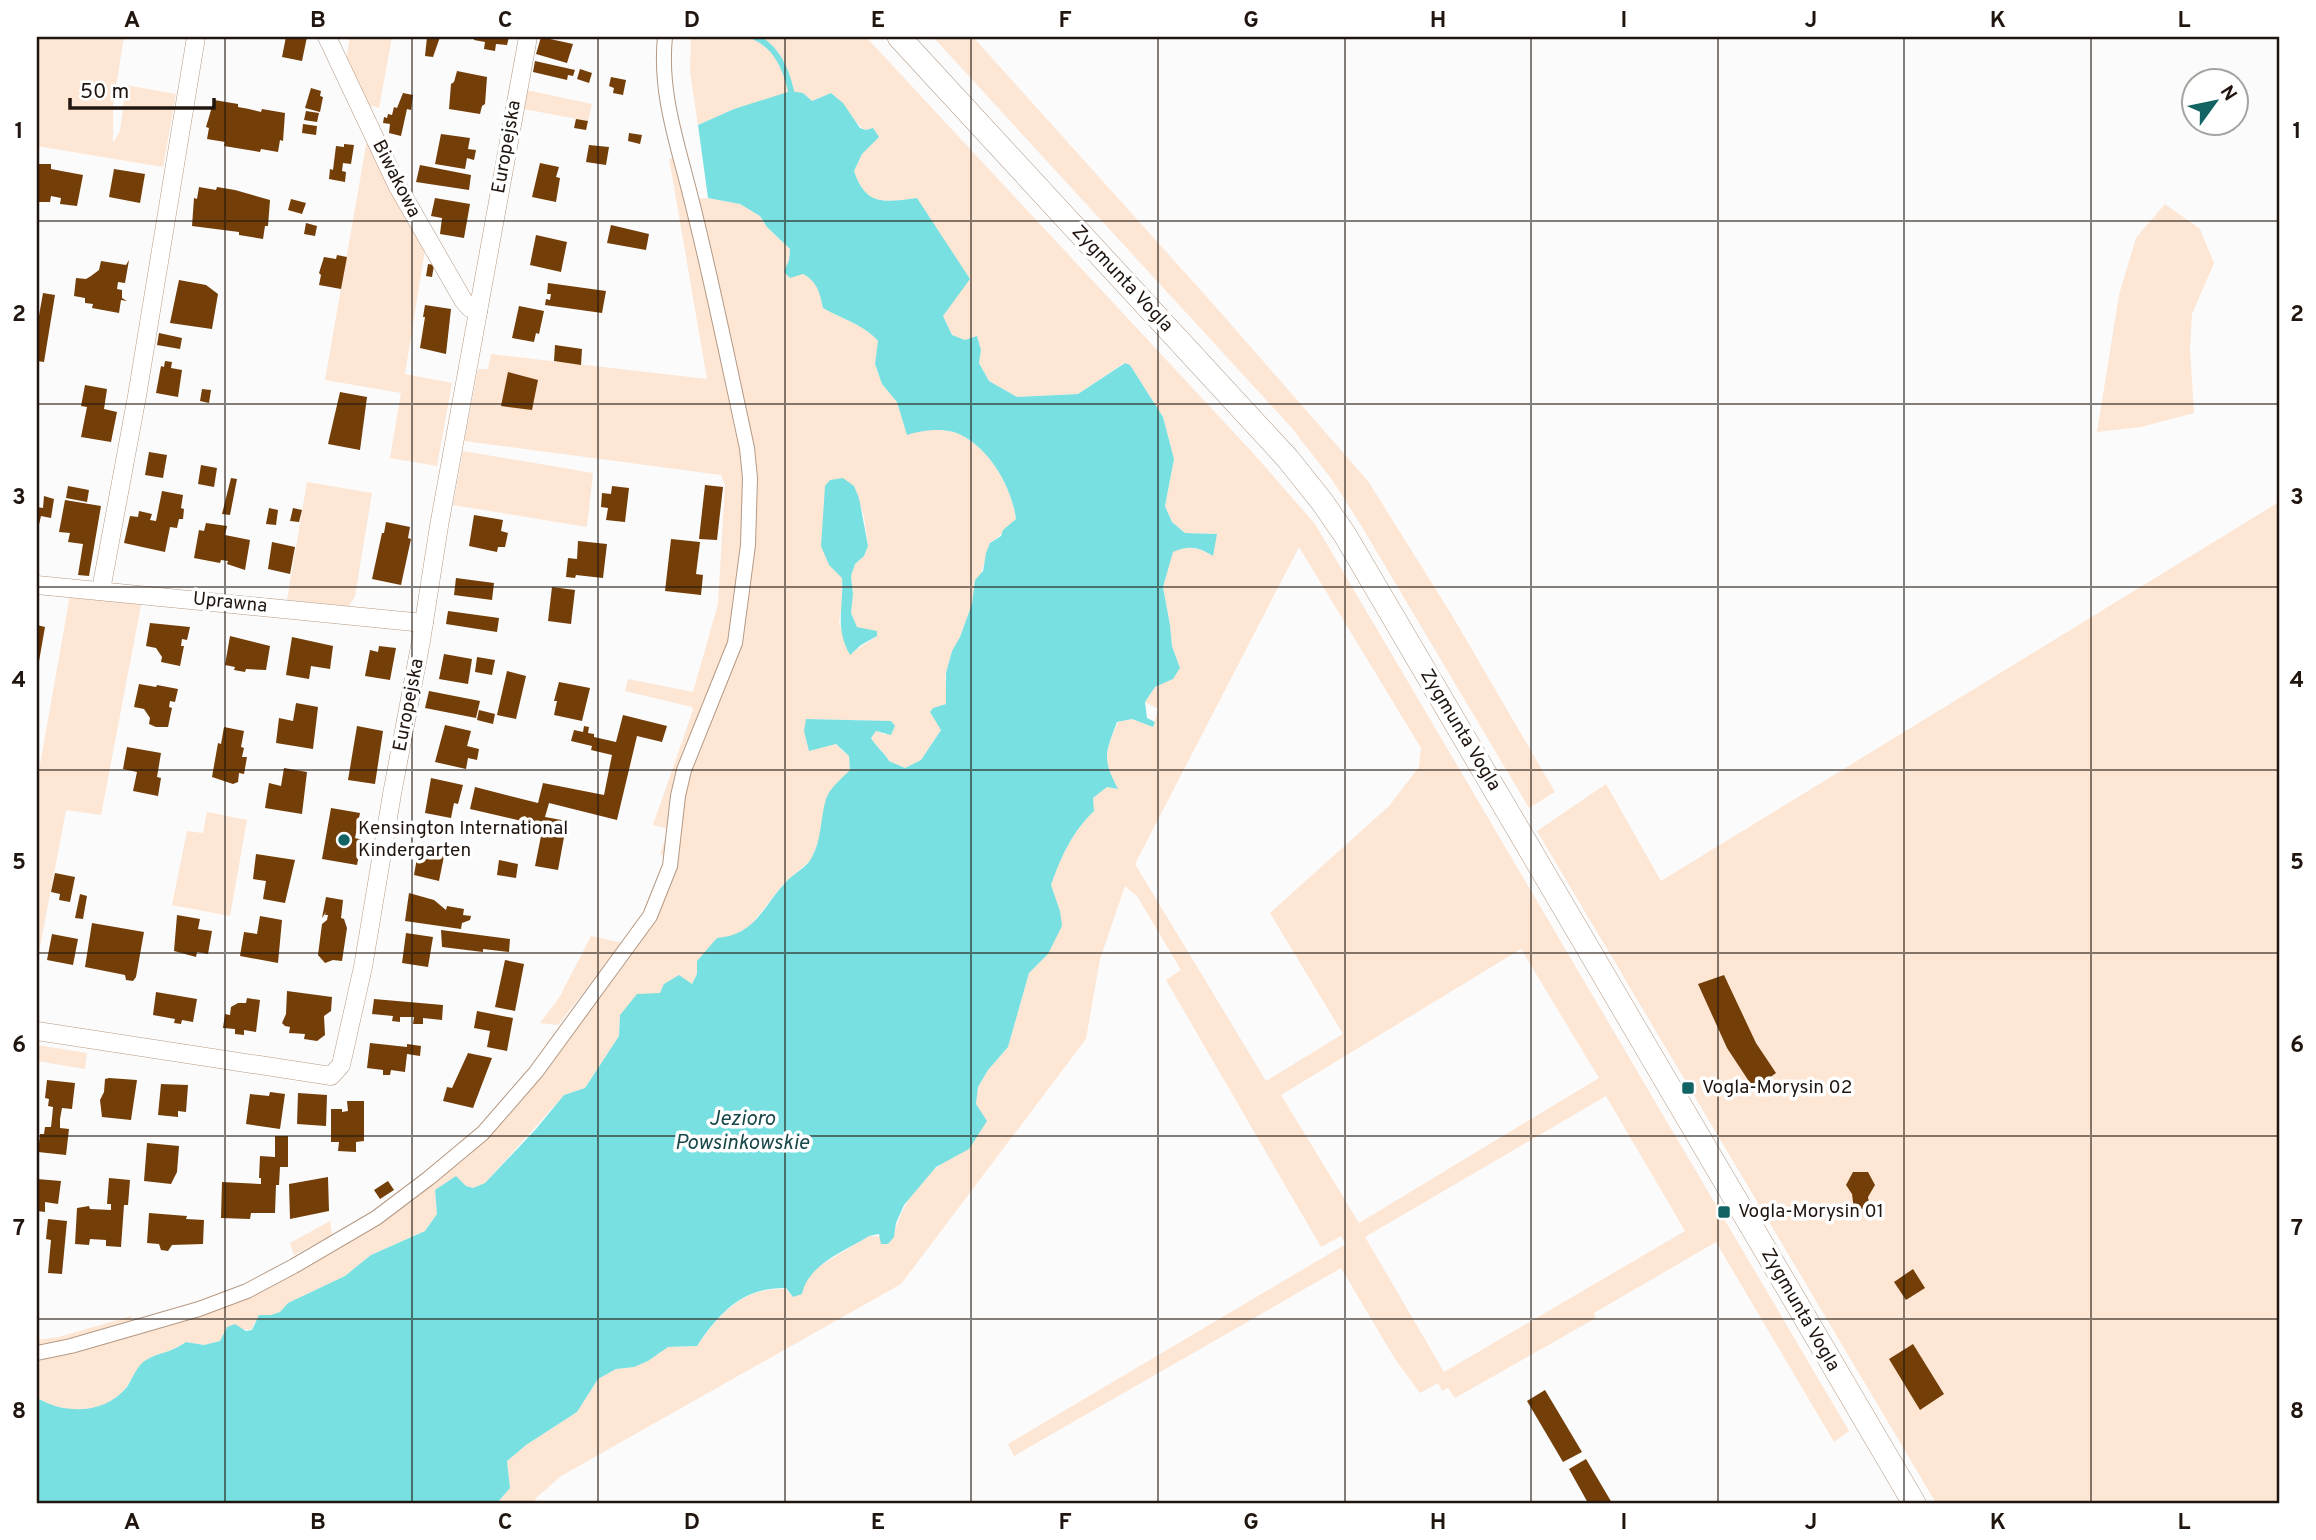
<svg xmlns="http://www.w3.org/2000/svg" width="2316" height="1540" font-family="Overpass,sans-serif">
<rect width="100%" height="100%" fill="#fbfbfb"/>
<!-- green -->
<g fill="#fde6d4" fill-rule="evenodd">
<path d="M37,37H124L113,105V143L120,131L126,85L176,94L163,167L37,146Z"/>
<path d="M350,37H392L379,108L373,106L365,108L345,65Z"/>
<path d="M691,37H866L1252,452L1315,524L1849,1431L1834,1442L1716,1242L1594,1313L1596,1318L1455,1398L1448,1388L1442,1391L1438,1383L1420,1393L1395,1359L1341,1268L1014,1456L1008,1444L1346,1244L1341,1236L1321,1247L1166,980L1181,970L1137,896L1125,886L1100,959L1086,1039L901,1284L561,1476L536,1498L534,1503H497L510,1488L507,1461L526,1445L577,1412L598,1379L616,1369L634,1367L648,1361L668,1347L697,1346C720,1313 743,1287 786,1289L793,1297L815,1269L869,1236L894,1237C897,1214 919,1178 939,1166C948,1159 959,1154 969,1148L978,1087L988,1070L1008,1047L1029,973L1048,954L1060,911L1051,885C1061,857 1072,832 1094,811L1093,798L1107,787L1117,789C1102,758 1105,753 1118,722L1132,719L1153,727L1158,709L1145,702L1155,687L1173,679L1180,668L1172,646L1170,625L1163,587L1173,551C1189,546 1198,547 1212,555L1217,534L1185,533L1172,522L1165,506L1174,459L1163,417L1130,365L1124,363L1078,394L1017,397L989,381L979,363L981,350L977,337L965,340L952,335L943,316L917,198C885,202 866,207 854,171L862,154L866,130C855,125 844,103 831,93L812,101L803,93L734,109L698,125L690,72ZM1299,547L1421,748L1419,767L1389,806L1270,913L1343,1034L1266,1081L1135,864ZM1521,949L1599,1078L1359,1223L1281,1095ZM1606,1096L1685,1231L1444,1372L1365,1237Z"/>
<path d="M933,37H973L1214,305L1368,481L1453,617L1555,792L1529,808L1362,527L1333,481L1291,427Z"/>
<path d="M526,90L592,104L588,121L524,109Z"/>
<path d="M367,140L426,244L405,374L452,383L437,466L390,458L401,393L325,380Z"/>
<path d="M669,158L675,159L742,443V545L730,645L704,711L666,854L660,855L668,829L653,825L693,710L692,707L625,691L628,679L693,692L718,604L725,485L721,475L464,441L478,369H488L491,354L707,379Z"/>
<path d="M708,198L740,204L760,216L767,227L790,249L789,260L803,274L813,279L820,294L823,308C842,319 865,325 879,341L875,364L882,384L897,402L907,434C922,430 946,427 961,435C990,449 1012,488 1016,519C1008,528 1000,536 990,543L972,604L960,637L952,651L946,673L945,679L948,687L946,704L933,708L941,730L921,760L905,768L889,761C884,751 877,748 871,738L876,731L886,735L891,721L806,719L849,756L850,771L836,784L827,798L820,838L811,860L785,882L746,931L729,937L697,961V974L692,984L660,994L620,1015L619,1036L585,1088L564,1095L485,1183L474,1188L466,1186L435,1190L437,1214L425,1231L371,1255L345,1276L288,1303L280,1312L254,1323L252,1330L227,1328L220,1341L204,1345L186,1342C170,1353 159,1352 146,1360C139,1364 130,1384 123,1391C102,1415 63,1414 37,1398V1358L131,1336L198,1316L322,1256L387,1219L468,1156L505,1119L598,998L658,912L686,787L731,672L746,609L756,470L695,199ZM854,486L864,517L868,546L864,556L855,564L851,576L853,594L851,613L857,628L876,631L877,636L850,654L839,622L843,599L842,578Z"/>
<path d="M2165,204L2200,229L2214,263L2192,314L2190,349L2194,413L2141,427L2097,432L2119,295L2136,238Z"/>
<path d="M463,451L593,473L587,527L453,505Z"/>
<path d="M307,482L372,493L355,596L349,606L287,600Z"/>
<path d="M2279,502V1503H1936L1537,831L1606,784L1661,881Z"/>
<path d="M70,595L142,600L101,815L66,810L38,958L37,782Z"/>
<path d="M207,812L247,820L230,916L172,905L187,831L203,833Z"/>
<path d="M591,936L623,943L558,1025L540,1023L559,998Z"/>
<path d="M37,1045L87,1053L85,1069L37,1061Z"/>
<path d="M330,1221L332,1235L294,1255L290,1243Z"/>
<path d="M131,1316V1324L61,1343L37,1347V1340L59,1337Z"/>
</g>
<!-- water -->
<g fill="#79e0e2">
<path d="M791,91L803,93L812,101L831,93L843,103L860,128L866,130L873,128L879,137L862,154L854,171C866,207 885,202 917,198L970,279L943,316L952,335L965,340L977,336L981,350L979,363L989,381L1017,397L1078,394L1125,363L1130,365L1163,417L1174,459L1165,506L1172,522L1185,533L1217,534L1213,556C1198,547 1190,545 1173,552L1163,587L1170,625L1172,646L1180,668L1173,679L1155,687L1145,702L1147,718L1155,722L1153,727L1132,719L1117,722C1105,754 1102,758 1118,789L1107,787L1093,798L1094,811C1072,832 1061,857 1051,885L1060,911L1062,926L1048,954L1029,973L1008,1047L988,1070L978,1087L976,1104L987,1121L969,1149L936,1167L904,1205L896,1223L894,1237L888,1244H881L879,1234L869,1236C844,1252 809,1263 802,1294L793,1297L786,1288C743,1287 719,1313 697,1346L668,1347L648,1361L634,1367L616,1369L598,1379L577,1412L526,1445L507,1461L510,1488L497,1503H37V1398C66,1415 105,1414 127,1387C132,1379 138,1364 146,1360C159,1352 171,1353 186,1342L204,1345L220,1341L227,1327L235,1324L246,1331L252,1330L259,1315H271L280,1312L288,1303L345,1276L371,1255L425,1231L437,1214L435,1190L456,1176L466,1186L473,1188L485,1183L536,1129L564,1095L585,1088L619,1036L620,1015L637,994L660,993L664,984L679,975L692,984L697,974V961L717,938C755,935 762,908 785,883C792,874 807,868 812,857C822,839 820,819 826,799C830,788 841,779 850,770L849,756L836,744L809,751L804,731L806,719L891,721L895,726L891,735L876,731L871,738C877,748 884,752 889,761L905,768L921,760L941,730L930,712L933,708L946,704V673L952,651L960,637L972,604L975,580L983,571L986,553L990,543L1001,536L1003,530L1016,519C1012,488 990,449 961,435C946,427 922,430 907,435L897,402L882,384L875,364L878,341C865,325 842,319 823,308C820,293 817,281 803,274L790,278L784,272L789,260L790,249L767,227L760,216L740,204L708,198L698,125L734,109Z"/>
<path d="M843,478L854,486L859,498L868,546L864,556L855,564L851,576L853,594L851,613L857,627L877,631V636L861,645L850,655C834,626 844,608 842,578L829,565L821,546L825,486L830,480Z"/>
</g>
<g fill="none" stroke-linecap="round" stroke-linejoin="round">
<!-- stream -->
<path stroke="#79e0e2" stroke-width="6" d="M755,37C777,47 786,69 791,91"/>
</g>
<!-- building -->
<g fill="#733e08">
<path d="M286,37H307L302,61L282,57Z"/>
<path d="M427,37H440L433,57L425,56Z"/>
<path d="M474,37H509L507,45L496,44L495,51L484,49L485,42L474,40Z"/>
<path d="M541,37L573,44L567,63L536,54Z"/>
<path d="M535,61L575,70L573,76L568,75L567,80L533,72Z"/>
<path d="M580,69L592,73L589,83L577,79Z"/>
<path d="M457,71L487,77L485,104L482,106L480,114L449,109L451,84L454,82Z"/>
<path d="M611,77L626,80L623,95L613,93L614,88L609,86Z"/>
<path d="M311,88L321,91L320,96L323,97L320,112L305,108Z"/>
<path d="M403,93L413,95L411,110L407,109L401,136L389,133L390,124L383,123L384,117L387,118L388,114L392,115L394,107L397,108Z"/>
<path d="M214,100L238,104V107L249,109L261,112L262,109L285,113L283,141L280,140L278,152L261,149L260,152L224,146L225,142L207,139L209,128L206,127Z"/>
<path d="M306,111L319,113L317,122L304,120Z"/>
<path d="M576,119L588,121L586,130L574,128Z"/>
<path d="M303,124L317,126L316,135L302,133Z"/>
<path d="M629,133L642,135L640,144L628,141Z"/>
<path d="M441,134L470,138L468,149L476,150L474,160L467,158L465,169L435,164Z"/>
<path d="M344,144L354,145L351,164L343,163L342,171L346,172L345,182L329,179L330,169L333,170L336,146L344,147Z"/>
<path d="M589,145L609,147L606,165L586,162Z"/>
<path d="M540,163L559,167L556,177L560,178L556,202L532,197Z"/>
<path d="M37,164H51V169L83,175L77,206L60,204L61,198L51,196L50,202H38Z"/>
<path d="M420,165L471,175L469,190L416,182Z"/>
<path d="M114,169L145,174L140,203L109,197Z"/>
<path d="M199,187L216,190L217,187L235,190L270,200L268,226H265L263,239L239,235V232L192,226L194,198L197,199Z"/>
<path d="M435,198L470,204L464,238L440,234L442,218L431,216Z"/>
<path d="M291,199L306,203L302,214L288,210Z"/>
<path d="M306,223L317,226L315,236L304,234Z"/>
<path d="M611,225L649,234L646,250L607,243Z"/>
<path d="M536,235L567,242L561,272L530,265Z"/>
<path d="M337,255L347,257L341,289L319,285L321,275L319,273L324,257L336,259Z"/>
<path d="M129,260L125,283L118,282L117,289L122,290V298L127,301L121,300L119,313L92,308L93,304L85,303V298L74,296L76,278L86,279L91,276L99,270L101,261L126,265Z"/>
<path d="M428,264L434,265L432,277L426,276Z"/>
<path d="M179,280L206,285L218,294L212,329L170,323Z"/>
<path d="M548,283L606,291L602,313L545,305L546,299L550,300L551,294H547Z"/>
<path d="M43,293L55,295L44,362L37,361V327Z"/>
<path d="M425,305L451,309L446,354L420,348L425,317H423Z"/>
<path d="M519,306L544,311L539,334L536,333L534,342L512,338Z"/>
<path d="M159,333L182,338L180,349L157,345Z"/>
<path d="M555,345L582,349L581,365L554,361Z"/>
<path d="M165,361L172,362L171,368L182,370L178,397L156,393L161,366L164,367Z"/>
<path d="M508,372L538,380L532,410L501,406Z"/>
<path d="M85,385L107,389L104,409L117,412L111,442L81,437L87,407L81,406Z"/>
<path d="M202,389L211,390L209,403L200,401Z"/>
<path d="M340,392L367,397L360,450L328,444Z"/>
<path d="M149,452L167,455L163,478L145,475Z"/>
<path d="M201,465L217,468L214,487L198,484Z"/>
<path d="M231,478L237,479L230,515L222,514Z"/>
<path d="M705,485L723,487L717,540L699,539Z"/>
<path d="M68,486L89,490L87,502L66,498Z"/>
<path d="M612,486L629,488L625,522L606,520L608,508L601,507L602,493L611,494Z"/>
<path d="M162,491L183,495L181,508L184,509L183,519H179L177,528L170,527L165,552L124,543L130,516L138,517L139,511L152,514L150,520L156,521Z"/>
<path d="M44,496L54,499L51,518L41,516L37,533V507L43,508Z"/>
<path d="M65,500L101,506L89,576L78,575L83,544L68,542L70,533L59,532Z"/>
<path d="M269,508L278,510L276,525L266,524Z"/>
<path d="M293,508L302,510L299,522L290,521Z"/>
<path d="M474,515L503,520L501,531L508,533L505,547H498L497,552L469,546Z"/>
<path d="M386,522L410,527L408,538L411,539L401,585L372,579L382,533H384Z"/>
<path d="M206,523L227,526L225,535L250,540L245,570L227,564L228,561L221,560L220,563L194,558L199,530L204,531Z"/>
<path d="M671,539L700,542L696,574L703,575L701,595L665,591Z"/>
<path d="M578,541L607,544L603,578L576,575L575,578L566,577L568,558L577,559Z"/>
<path d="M272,542L295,547L290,574L268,569Z"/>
<path d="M456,578L494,583L492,600L454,595Z"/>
<path d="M552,587L575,590L571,624L548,621Z"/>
<path d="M448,611L499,618L497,632L446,624Z"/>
<path d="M150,623L190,627L187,640L182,639L181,646H184L180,666L161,662L162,657L156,648L146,646Z"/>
<path d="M37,625L45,627L38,667H37Z"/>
<path d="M230,636L270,646L266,670L246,669L245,672L234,670L235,667L225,665Z"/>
<path d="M292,637L333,646L330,669L311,666L309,679L286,675Z"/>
<path d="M379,646L396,648L390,680L365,676L370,650L378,652Z"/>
<path d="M444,654L472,659L468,684L439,679Z"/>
<path d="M477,657L495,660L492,675L475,672Z"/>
<path d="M507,671L526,676L516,719L497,715Z"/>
<path d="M559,682L590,688L582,721L554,715L557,701H554Z"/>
<path d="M139,684L156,687L157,685L178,689L175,702L170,701L169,707L172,708L168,727H156L149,724L150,718L144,709L134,707Z"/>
<path d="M429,691L480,701L476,718L425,708Z"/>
<path d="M296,703L318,707L313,749L276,743L279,718L293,721Z"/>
<path d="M479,710L495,714L493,724L477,720Z"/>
<path d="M623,715L667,726L662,742L637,736L617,820L549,803L545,817L567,821L558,870L535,866L543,826L470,809L475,787L538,803L543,783L604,795L612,755L591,750L592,746L571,741L574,730L583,732L584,726L589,727L588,733L594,734V737L616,742Z"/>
<path d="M445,725L471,731L467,746L479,749L477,760L468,758L466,769L435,762Z"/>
<path d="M357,726L383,731L375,784L348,780Z"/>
<path d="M224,727L244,731L241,747L244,748L242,757H247L244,774L239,773L238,782L233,784L212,777L218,743L221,744Z"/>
<path d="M127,747L161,753L157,777L161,778L158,796L133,791L137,772L123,769Z"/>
<path d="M284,768L307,772L302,814L265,808L269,783L281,786Z"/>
<path d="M431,778L463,785L458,804L454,803L451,818L425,813Z"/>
<path d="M331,808L360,813L355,838L362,840L357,865L322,859Z"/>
<path d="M418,852L444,856L439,881L414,875Z"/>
<path d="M256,854L295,860L285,903L263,899L266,881L253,879Z"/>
<path d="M499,860L518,864L516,878L497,875Z"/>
<path d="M55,873L75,877L70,902L59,900L60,894L51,892Z"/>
<path d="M409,893L434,900L446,910L447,906L464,909L463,915L471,916L470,920L462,923L461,929L405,921Z"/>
<path d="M80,894L87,896L83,919L75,918Z"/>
<path d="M326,897L343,900L341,918L344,919L347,928L342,961L333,960L325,963L318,955L322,924L327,920L328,915H325L326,912L322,918Z"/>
<path d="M177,915L200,919L198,929L212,931L208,954L197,952L196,957L174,951Z"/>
<path d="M260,916L282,920L278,963L240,956L244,932L257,934Z"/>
<path d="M92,923L144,932L136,977L133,981L126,980L125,975L85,967Z"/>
<path d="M441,930L510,939L509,952L483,949V952L442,947Z"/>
<path d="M406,933L433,937L428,967L402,963Z"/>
<path d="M52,934L78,939L73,965L47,960Z"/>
<path d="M505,960L524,964L515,1011L495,1007Z"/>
<path d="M1724,975L1756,1043L1776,1073L1754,1089L1727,1048L1698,984Z"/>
<path d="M287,991L332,997L331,1011L324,1016L325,1035L317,1041L304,1039L305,1034L289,1033L290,1027L285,1026L282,1023L286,1014Z"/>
<path d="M156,992L197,999L193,1022L182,1020L181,1024L174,1023L175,1019L153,1015Z"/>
<path d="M247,998L260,1000L256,1032L244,1030V1035L235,1034V1029L223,1028L225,1014L230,1015L231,1007L238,1003H246Z"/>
<path d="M374,999L443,1005L442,1020L423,1018V1024H413L414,1017H400V1022L392,1021L393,1016L372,1014Z"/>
<path d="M477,1011L513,1018L507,1051L487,1047L490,1031L474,1028Z"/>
<path d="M370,1043L407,1047V1044L421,1046L420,1056L407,1054L405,1072L391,1070L390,1075H383V1070L367,1068Z"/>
<path d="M468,1053L492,1058L473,1108L443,1101L447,1087L452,1088Z"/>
<path d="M109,1078L137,1080L131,1120L102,1117L100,1100L104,1092L105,1079Z"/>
<path d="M47,1080L75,1083L72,1109L62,1108L60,1119V1128L69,1129L66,1155L38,1152L40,1134H44L45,1127H51L52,1118L53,1107L48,1106L49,1099L45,1098Z"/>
<path d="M161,1084L188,1085L186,1112L178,1111V1117L158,1115Z"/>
<path d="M270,1092L285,1094L280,1129L246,1124L250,1094L269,1096Z"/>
<path d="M298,1093L327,1095L326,1126L297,1124Z"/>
<path d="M347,1101H364V1141L356,1142V1152L338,1151L339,1142H331V1109H342V1112L348,1111Z"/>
<path d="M275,1136H288V1167H280L279,1185H276L275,1213H251L250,1219L221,1218L222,1182L261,1184V1178H259L260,1156L275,1157Z"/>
<path d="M147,1143L179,1146L177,1172L171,1184L144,1181Z"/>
<path d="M1853,1172H1868L1875,1185L1868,1197L1870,1209H1854L1852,1194L1846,1185Z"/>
<path d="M328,1177L329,1211L290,1219L289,1184Z"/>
<path d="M109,1178L130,1180L128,1205H124L121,1247L106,1246V1240L90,1239L89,1245L75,1244L77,1208L89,1206L90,1209L111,1210V1204H107Z"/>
<path d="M37,1179L61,1181L58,1204L45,1202V1212L37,1211Z"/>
<path d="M388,1181L394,1190L380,1199L374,1190Z"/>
<path d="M149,1213L187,1216L186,1219L204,1220L203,1244L172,1245L168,1251L161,1250L159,1244L147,1243Z"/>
<path d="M48,1219L67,1221L62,1274L48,1273L51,1240L46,1239Z"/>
<path d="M1913,1269L1925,1288L1906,1300L1894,1282Z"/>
<path d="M1913,1344L1944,1394L1920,1410L1889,1359Z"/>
<path d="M1545,1390L1582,1452L1563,1462L1527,1401Z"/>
<path d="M1586,1459L1612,1503H1588L1569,1469Z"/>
</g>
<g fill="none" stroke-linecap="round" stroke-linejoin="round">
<!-- pedestrian casing -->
<g stroke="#b49984" stroke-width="16">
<path id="pedestrian" d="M37,1353L71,1346L199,1309L247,1291L294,1266L376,1218L429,1178L483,1133L536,1072L650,916L670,866L678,796L684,770L735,643L748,545L750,478L747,448C729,365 712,281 691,198C678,145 659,93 665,37"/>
</g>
<!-- minor casing -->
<g stroke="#b49984" stroke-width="19">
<g id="minor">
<path d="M327,37L397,185L463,300L470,308L478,311"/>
<path d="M37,585L424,623"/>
<path d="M101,590L137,396L196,37"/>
<path d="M37,1031L331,1076L341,1065L363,967L392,794L421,641L439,526L528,37"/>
</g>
</g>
<!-- tertiary casing -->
<g stroke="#b49984" stroke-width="24">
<path id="tertiary" d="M899,37L1288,459L1323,503L1345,535L1914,1503"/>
</g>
<!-- pedestrian -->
<use href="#pedestrian" stroke="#fff" stroke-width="14"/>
<!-- minor -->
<use href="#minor" stroke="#fff" stroke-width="18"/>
<!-- tertiary -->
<use href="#tertiary" stroke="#fff" stroke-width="23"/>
</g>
<!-- grid -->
<path fill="none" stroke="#21160f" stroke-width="2" stroke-opacity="0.55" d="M225,37V1503M412,37V1503M598,37V1503M785,37V1503M971,37V1503M1158,37V1503M1345,37V1503M1531,37V1503M1718,37V1503M1904,37V1503M2091,37V1503M37,221H2279M37,404H2279M37,587H2279M37,770H2279M37,953H2279M37,1136H2279M37,1319H2279"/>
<!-- markers -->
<g fill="#126364" stroke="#fff" stroke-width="2.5">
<circle cx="344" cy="840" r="7"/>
<rect x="1681" y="1081" width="14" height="14" rx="3.5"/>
<rect x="1717" y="1205" width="14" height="14" rx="3.5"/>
</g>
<g text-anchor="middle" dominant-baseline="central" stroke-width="7" stroke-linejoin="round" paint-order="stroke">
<!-- street labels -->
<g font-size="19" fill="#21160f" stroke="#fff">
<text transform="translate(507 147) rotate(-80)">Europejska</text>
<text transform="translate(396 179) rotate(63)">Biwakowa</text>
<text transform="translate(1122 279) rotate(47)">Zygmunta Vogla</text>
<text transform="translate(230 603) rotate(6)">Uprawna</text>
<text transform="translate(409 705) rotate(-79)">Europejska</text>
<text transform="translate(1460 730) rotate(59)">Zygmunta Vogla</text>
<text transform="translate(1800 1310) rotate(60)">Zygmunta Vogla</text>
</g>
<!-- poi labels -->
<g font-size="19" fill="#21160f" stroke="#fff" text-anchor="start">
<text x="358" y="829">Kensington International<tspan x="358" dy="22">Kindergarten</tspan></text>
<text x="1702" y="1088">Vogla-Morysin 02</text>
<text x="1738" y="1212">Vogla-Morysin 01</text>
</g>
<!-- water labels -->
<g font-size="21" font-style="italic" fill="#194849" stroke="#fff">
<text x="742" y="1119">Jezioro<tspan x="742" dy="24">Powsinkowskie</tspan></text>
</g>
</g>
<!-- border -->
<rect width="2316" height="1540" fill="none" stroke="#ffffff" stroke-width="77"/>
<!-- north arrow -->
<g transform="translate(2215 102) rotate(57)"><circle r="33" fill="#ffffff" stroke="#a6a29f" stroke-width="2"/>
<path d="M0-5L12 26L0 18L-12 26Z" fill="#126364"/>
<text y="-10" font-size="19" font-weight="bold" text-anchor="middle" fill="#21160f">N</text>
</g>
<!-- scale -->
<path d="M70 98v10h144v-10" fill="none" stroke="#21160f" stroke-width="3.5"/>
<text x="80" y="98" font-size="21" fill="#21160f" stroke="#ffffff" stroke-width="5" paint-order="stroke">50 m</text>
<rect x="38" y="38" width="2240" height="1464" fill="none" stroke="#21160f" stroke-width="2.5"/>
<g font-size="23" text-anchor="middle" font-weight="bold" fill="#21160f">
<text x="132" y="27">A</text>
<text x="318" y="27">B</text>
<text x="505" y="27">C</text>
<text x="692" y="27">D</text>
<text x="878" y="27">E</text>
<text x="1065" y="27">F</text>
<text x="1251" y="27">G</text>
<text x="1438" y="27">H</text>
<text x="1624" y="27">I</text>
<text x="1811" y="27">J</text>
<text x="1998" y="27">K</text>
<text x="2184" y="27">L</text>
<text x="19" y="138">1</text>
<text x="2297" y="138">1</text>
<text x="19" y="321">2</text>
<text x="2297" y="321">2</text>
<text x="19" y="504">3</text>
<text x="2297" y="504">3</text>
<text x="19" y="687">4</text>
<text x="2297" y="687">4</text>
<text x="19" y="869">5</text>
<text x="2297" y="869">5</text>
<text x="19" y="1052">6</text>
<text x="2297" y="1052">6</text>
<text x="19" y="1235">7</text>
<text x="2297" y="1235">7</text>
<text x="19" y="1418">8</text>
<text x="2297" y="1418">8</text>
<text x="132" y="1529">A</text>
<text x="318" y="1529">B</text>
<text x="505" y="1529">C</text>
<text x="692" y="1529">D</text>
<text x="878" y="1529">E</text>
<text x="1065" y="1529">F</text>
<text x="1251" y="1529">G</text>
<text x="1438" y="1529">H</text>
<text x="1624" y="1529">I</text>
<text x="1811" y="1529">J</text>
<text x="1998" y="1529">K</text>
<text x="2184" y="1529">L</text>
</g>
</svg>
